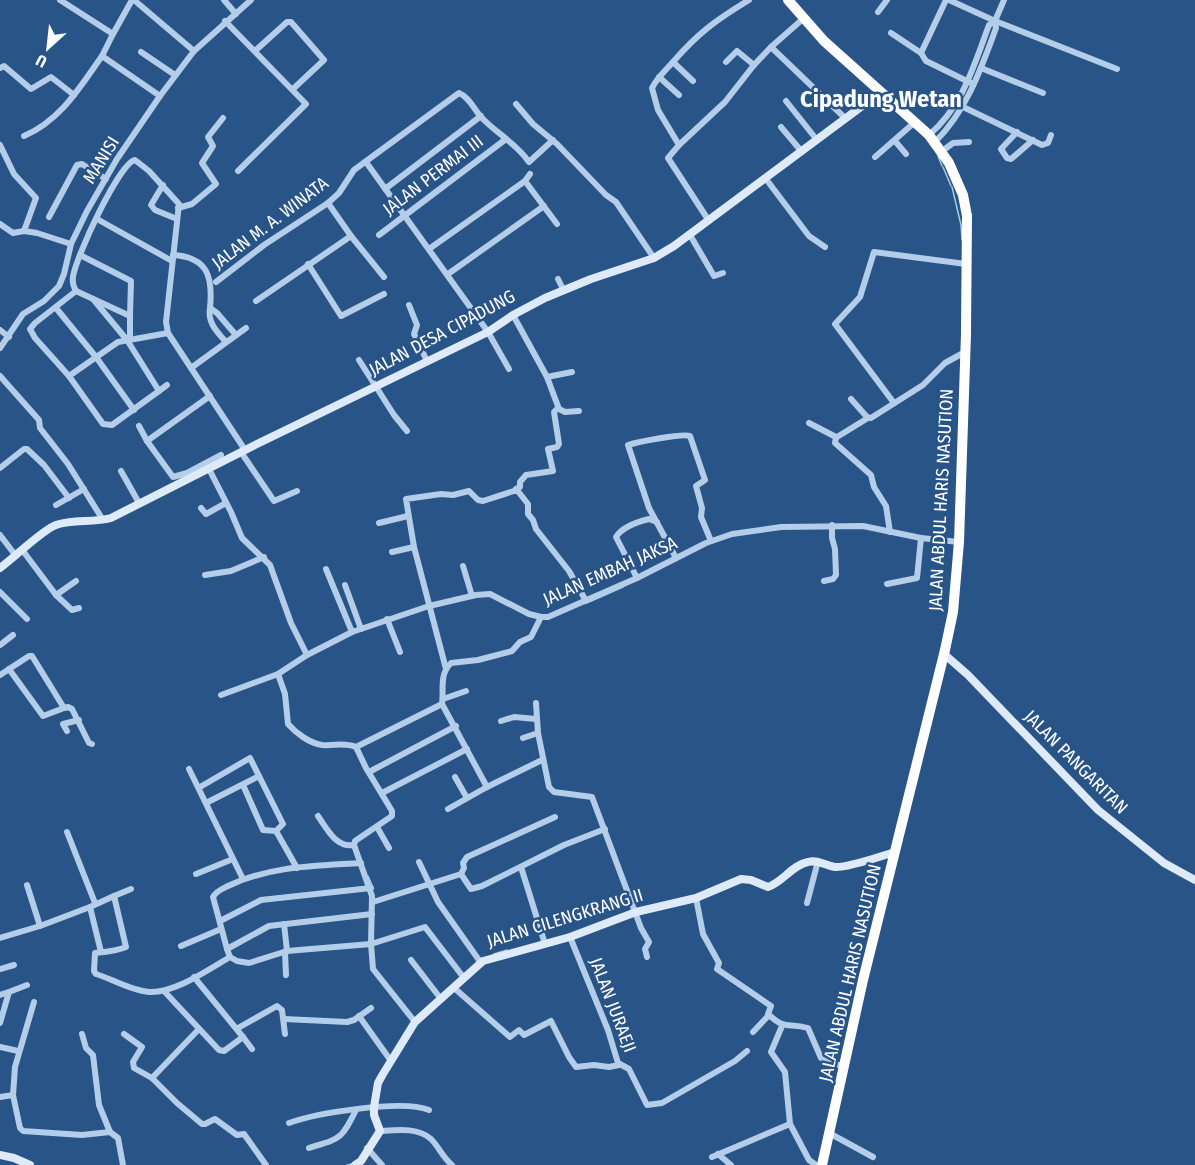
<svg xmlns="http://www.w3.org/2000/svg" width="1195" height="1165" font-family="'Fira Sans Condensed',sans-serif">
<rect width="100%" height="100%" fill="#285488"/>
<g fill="none" stroke-linecap="round" stroke-linejoin="round">
<!-- stream -->
<g stroke="#a9c8e9" stroke-width="1.5">
<path d="M938,156L942,166"/>
<path d="M943,167L951,186"/>
<path d="M952,187L961,225L962,240"/>
<path d="M589,602L623,587"/>
<path d="M368,876L372,885"/>
<path d="M494,954L507,950"/>
<path d="M347,1165L352,1164"/>
</g>
<!-- street -->
<g stroke="#b4cde8" stroke-width="6">
<path d="M60,0L113,34"/>
<path d="M132,0L113,34L102,56L160,96"/>
<path d="M134,0L194,51"/>
<path d="M224,0L236,14"/>
<path d="M949,0L995,21L1117,69"/>
<path d="M878,12L887,0"/>
<path d="M225,21L306,104L238,171"/>
<path d="M891,33L921,53L926,61L971,83"/>
<path d="M771,47L845,118"/>
<path d="M255,51L287,22H291L324,60L293,89"/>
<path d="M141,52L175,75"/>
<path d="M921,53L946,0"/>
<path d="M673,62L693,81"/>
<path d="M726,62L737,51L754,65"/>
<path d="M0,68L4,66L31,89L51,77L74,95"/>
<path d="M981,68L1043,93"/>
<path d="M659,77L679,95"/>
<path d="M786,101L817,140"/>
<path d="M516,104L533,124L557,144L606,195L616,202L654,258"/>
<path d="M961,106L1042,145L1048,143L1051,135"/>
<path d="M781,127L802,152"/>
<path d="M1017,132L1001,149L1007,158L1011,159L1033,140"/>
<path d="M929,135C963,106 974,65 989,25L995,21L1004,0"/>
<path d="M24,136C61,120 80,87 102,56"/>
<path d="M895,141L906,154"/>
<path d="M935,142C967,110 981,69 996,28L995,21"/>
<path d="M0,145L14,174L36,198L24,231"/>
<path d="M679,145L725,102L754,65L771,47L804,18"/>
<path d="M941,152L953,143L969,142"/>
<path d="M875,157L915,122"/>
<path d="M366,162L488,332L509,369"/>
<path d="M766,179L809,236L825,247"/>
<path d="M525,181L557,224"/>
<path d="M163,185L151,205L155,210L177,219"/>
<path d="M385,189L481,116"/>
<path d="M328,203L351,236L384,277"/>
<path d="M178,208L192,204L216,184L202,163L213,146L208,137L223,118"/>
<path d="M49,217L77,165L82,164L106,179"/>
<path d="M97,219L172,261"/>
<path d="M709,221L668,158L679,145L658,110L652,88C657,78 665,71 673,62C698,33 716,20 749,0"/>
<path d="M0,224L13,233L24,231L37,233L71,244"/>
<path d="M379,235L506,139"/>
<path d="M690,235L714,276L723,273"/>
<path d="M429,249L525,181L530,174"/>
<path d="M80,255L131,281L130,316"/>
<path d="M173,255C208,257 213,277 210,308L217,313L236,335"/>
<path d="M308,264L341,316L384,294"/>
<path d="M448,274L544,206"/>
<path d="M558,279L564,291"/>
<path d="M216,282L264,245L328,203L339,193L354,170L459,93C469,97 474,109 481,117C496,133 517,144 529,162L553,140"/>
<path d="M76,291L130,316V339"/>
<path d="M93,299L127,340L159,391L112,425L103,424L69,376L35,338L30,329L35,323L76,291C73,286 72,283 73,277C75,259 119,163 135,160L149,171L179,204L166,322L168,333L245,450"/>
<path d="M256,301L351,236"/>
<path d="M409,305L417,325L414,334L427,361"/>
<path d="M56,308L96,357L134,410"/>
<path d="M210,308C207,322 217,332 226,342"/>
<path d="M513,315L547,377L559,409L565,412L579,411"/>
<path d="M0,330L9,337"/>
<path d="M0,348L23,314L44,301L59,286L64,274L71,244L87,211L117,159L160,96L194,51L251,0"/>
<path d="M359,360L394,415L407,431"/>
<path d="M191,368L246,328"/>
<path d="M0,376L39,420L40,428L68,464L103,520"/>
<path d="M69,376L118,342L168,333"/>
<path d="M547,377L572,372"/>
<path d="M159,391L167,385"/>
<path d="M851,399L867,417L871,418L923,385L945,363L965,352"/>
<path d="M894,403L835,324L860,297L874,252L966,264"/>
<path d="M809,423L836,437L835,443L871,475L874,487L886,506L890,532"/>
<path d="M139,426L147,441L173,477L187,473L221,455"/>
<path d="M837,437L868,418"/>
<path d="M147,441L210,396"/>
<path d="M241,452L274,501L297,491"/>
<path d="M0,468L24,449H27L44,465L69,498"/>
<path d="M209,469L231,512L242,538L270,565L291,623L307,655"/>
<path d="M121,471L139,503"/>
<path d="M516,489L520,487V482L526,475L553,471L548,449L557,447L559,444L554,412L558,408"/>
<path d="M56,505L84,489"/>
<path d="M201,508L206,514L226,503"/>
<path d="M379,523L408,516"/>
<path d="M0,535L16,556"/>
<path d="M23,551L56,595L76,581"/>
<path d="M392,552L414,547"/>
<path d="M676,558L649,508L628,445C637,442 683,433 690,436L705,480L696,486L702,508L701,517L711,541"/>
<path d="M463,566L472,596"/>
<path d="M326,569L352,632"/>
<path d="M205,575L231,571L264,557"/>
<path d="M637,578L616,537C622,527 637,522 649,519L657,522"/>
<path d="M824,581L833,579L836,575L835,549L832,538V525"/>
<path d="M887,584L917,578L921,538"/>
<path d="M345,585L361,629"/>
<path d="M0,592L27,619"/>
<path d="M56,595L72,610L79,608"/>
<path d="M387,619L400,652"/>
<path d="M0,645L13,635"/>
<path d="M9,669L43,716L64,708"/>
<path d="M446,669L414,547L406,499L441,494L453,495L469,491L478,500L483,501L517,490L528,504V514L533,520L536,529L569,571L586,601"/>
<path d="M278,674L285,694L288,724C296,733 309,743 322,745C335,746 344,742 356,747L366,768L392,811V816L355,841L354,845L372,896L371,944L373,969L415,1022"/>
<path d="M0,675L29,656H32L64,708L68,707L72,709L89,743L92,744"/>
<path d="M221,695L278,674L307,655L352,632L429,606L476,595L490,594L529,614L541,617H548L637,578L706,543L732,534L781,527L863,526L921,538L959,542"/>
<path d="M443,699L466,691"/>
<path d="M536,703L538,733L549,787L554,792L592,797L641,928L649,942L645,949L647,957"/>
<path d="M501,721L514,717L536,719"/>
<path d="M67,731L63,724L79,720"/>
<path d="M523,738L538,733"/>
<path d="M356,747L442,704"/>
<path d="M189,769L243,879"/>
<path d="M369,772L456,726"/>
<path d="M455,777L467,798"/>
<path d="M243,785L263,830L276,831L297,868"/>
<path d="M200,787L250,758L259,776"/>
<path d="M487,787L442,704C444,688 439,675 451,663L478,660L512,651L520,642L531,637L541,617"/>
<path d="M382,793L467,749"/>
<path d="M206,803L259,776L283,824L276,831"/>
<path d="M448,809L487,787L542,760"/>
<path d="M318,816C327,829 336,848 354,845"/>
<path d="M377,827L389,848"/>
<path d="M67,832L95,903"/>
<path d="M419,862L438,902L481,963"/>
<path d="M521,867L545,944"/>
<path d="M196,874L233,859"/>
<path d="M461,874L464,868L463,863L467,857L555,817"/>
<path d="M27,885L40,926"/>
<path d="M114,896L131,889"/>
<path d="M696,898L703,934L719,963L717,969L771,1006L768,1014C786,1031 788,1022 808,1028L821,1058L844,1067"/>
<path d="M373,902L461,874L471,889L482,886L564,845L605,829"/>
<path d="M807,903L818,861"/>
<path d="M220,921L261,900L371,888"/>
<path d="M284,924L287,951"/>
<path d="M570,937L608,1030L618,1063L629,1069L647,1105L662,1103L735,1061L747,1051"/>
<path d="M0,938L40,926L90,907"/>
<path d="M181,946L221,929"/>
<path d="M227,949L213,897C216,891 222,889 228,886C269,866 316,866 361,863"/>
<path d="M101,952L90,907L114,896L126,947C117,951 105,952 95,953L94,971L96,974C112,979 132,991 149,992C175,993 208,970 230,957L227,949L269,926L372,914"/>
<path d="M285,952L286,975"/>
<path d="M230,957L237,961L249,963L287,951L371,944L425,927L464,978"/>
<path d="M411,960L441,999"/>
<path d="M0,969L14,965"/>
<path d="M453,987L510,1037L519,1030L524,1035L551,1021L569,1057L576,1067L594,1065L609,1067L619,1065"/>
<path d="M164,991L219,1050L224,1051L243,1037L194,977"/>
<path d="M9,992L27,985"/>
<path d="M0,995L9,992L0,1023"/>
<path d="M359,1016L391,1061"/>
<path d="M284,1019L347,1022L354,1020L371,1008"/>
<path d="M782,1026L771,1052L785,1072L790,1124L809,1160L816,1165"/>
<path d="M238,1028L277,1006L282,1010L285,1034"/>
<path d="M753,1032L769,1015"/>
<path d="M82,1034L86,1048L93,1055L99,1105L110,1132"/>
<path d="M124,1034L142,1047L133,1062L134,1068L152,1078L177,1103L202,1124H205L215,1119L237,1135L244,1134L266,1165"/>
<path d="M243,1037L252,1049"/>
<path d="M0,1047L18,1051"/>
<path d="M152,1078L199,1029"/>
<path d="M13,1095L20,1128L23,1131L82,1135L110,1132"/>
<path d="M0,1097L13,1095L15,1067L34,1002"/>
<path d="M289,1123C317,1113 402,1099 429,1110"/>
<path d="M380,1131C396,1130 418,1127 431,1139C439,1147 443,1158 452,1165"/>
<path d="M110,1132L118,1138L123,1165"/>
<path d="M829,1133L873,1157"/>
<path d="M309,1148C341,1138 341,1140 356,1110"/>
<path d="M367,1148L382,1165"/>
<path d="M718,1154L731,1165"/>
<path d="M712,1157L790,1124"/>
</g>
<!-- secondary -->
<g stroke="#deeaf7" stroke-width="8">
<path d="M0,568C14,558 42,530 56,525C73,519 93,523 111,518L255,445L488,332L513,315L545,298L591,279L654,258L674,246L881,92"/>
<path d="M944,654L968,675L1098,810L1164,863L1195,880"/>
<path d="M0,1155L14,1158L30,1165"/>
<path d="M355,1165L361,1161L380,1131L374,1115V1107L378,1083L383,1074L415,1022L483,961L570,937L636,912L696,898L741,879L751,880L768,887C783,882 792,865 808,862C819,859 825,866 835,867C848,868 881,856 895,852"/>
</g>
<!-- highway -->
<path stroke="#fff" stroke-width="10" d="M788,0L824,41L929,135L949,163L963,195L967,216L966,334L959,542L953,612L945,650L863,980L822,1165"/>
</g>
<g text-anchor="middle" dominant-baseline="central" stroke-width="5" stroke-linejoin="round" paint-order="stroke">
<!-- street labels -->
<g font-size="18" fill="#fff" stroke="#285488">
<text transform="translate(101 160) rotate(-58)">MANISI</text>
<text transform="translate(433 175) rotate(-37)">JALAN PERMAI III</text>
<text transform="translate(270 223) rotate(-37)">JALAN M. A. WINATA</text>
<text transform="translate(442 333) rotate(-28)">JALAN DESA CIPADUNG</text>
<text transform="translate(941 500) rotate(-87)">JALAN ABDUL HARIS NASUTION</text>
<text transform="translate(610 571) rotate(-24)">JALAN EMBAH JAKSA</text>
<text transform="translate(1076 762) rotate(45)">JALAN PANGARITAN</text>
<text transform="translate(565 918) rotate(-17)">JALAN CILENGKRANG II</text>
<text transform="translate(850 973) rotate(-77)">JALAN ABDUL HARIS NASUTION</text>
<text transform="translate(613 1005) rotate(69)">JALAN JURAEJI</text>
</g>
<!-- district labels -->
<g font-size="24" font-weight="bold" fill="#fff" stroke="#285488">
<text x="881" y="99">Cipadung Wetan</text>
</g>
</g>
<!-- north arrow -->
<g transform="translate(48 48) rotate(207)" stroke="#285488" stroke-width="4.5" paint-order="stroke">
<path d="M0-4.5L10 22L0 15L-10 22Z" fill="#ffffff"/>
<text y="-9" font-size="16" font-weight="bold" text-anchor="middle" fill="#ffffff">U</text>
</g>
</svg>
